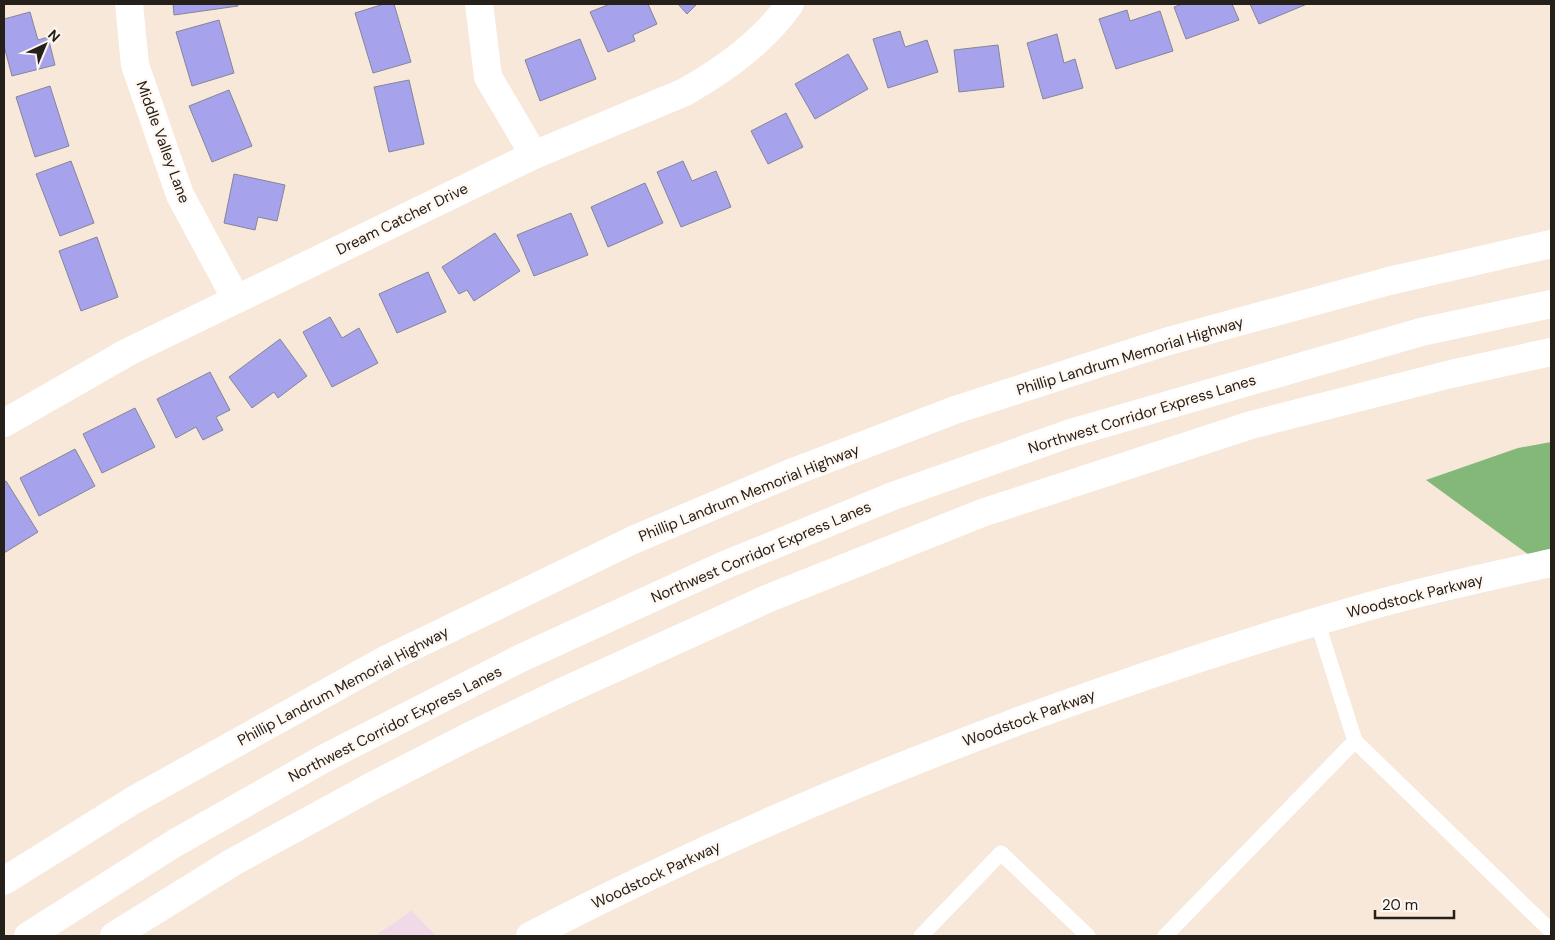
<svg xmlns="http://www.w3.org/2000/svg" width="1555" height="940" font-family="'DM Sans',sans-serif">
<rect width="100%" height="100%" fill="#f8e8da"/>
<!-- commercial -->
<path fill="#f0dae7" d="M411,910L436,936H375L408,913Z"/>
<!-- forest -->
<path fill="#83b879" d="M1551,442V571L1426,480L1518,448Z"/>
<!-- building -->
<g fill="#a6a3ec" stroke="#858597">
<path d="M173,4H238V6L174,15Z"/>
<path d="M384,4H394L411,62L373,73L355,13Z"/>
<path d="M610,4H648L657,24L633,35L635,41L608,52L590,12Z"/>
<path d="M678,4H697L687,14Z"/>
<path d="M1182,4H1232L1239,20L1186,39L1174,7Z"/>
<path d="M1250,4H1307L1259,24Z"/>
<path d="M1127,10L1130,21L1160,11L1173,51L1116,69L1099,19Z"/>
<path d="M30,12L38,40L48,37L55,65L12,76L4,46V19Z"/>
<path d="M219,20L234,73L192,86L176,32Z"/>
<path d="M900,31L905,47L927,40L938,72L888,88L873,39Z"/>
<path d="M1057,34L1064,63L1075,59L1083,88L1043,99L1027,43Z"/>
<path d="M580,39L596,79L540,101L525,60Z"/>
<path d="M998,45L1004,87L959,92L954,50Z"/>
<path d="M848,54L868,89L815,119L795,84Z"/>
<path d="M409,80L424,144L389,152L374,87Z"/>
<path d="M50,86L69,146L35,157L16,97Z"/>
<path d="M229,90L252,146L212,162L189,106Z"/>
<path d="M786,113L803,147L768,164L751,131Z"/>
<path d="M71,161L94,223L60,236L36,174Z"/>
<path d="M683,161L692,181L716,171L731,207L681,227L657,172Z"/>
<path d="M234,174L285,185L277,221L258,217L255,230L224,223Z"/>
<path d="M645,183L663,223L608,247L591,207Z"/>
<path d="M571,213L588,255L534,276L517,235Z"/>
<path d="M495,233L520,271L474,301L467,290L459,294L442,267Z"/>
<path d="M97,237L118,297L81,311L59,251Z"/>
<path d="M428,272L446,312L397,333L379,294Z"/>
<path d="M330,317L342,338L359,328L378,363L332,387L303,332Z"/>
<path d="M280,339L307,376L278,398L274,392L252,408L229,377Z"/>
<path d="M210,372L230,410L216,417L223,430L203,440L196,427L176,438L157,399Z"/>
<path d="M135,408L155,447L102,473L83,434Z"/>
<path d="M75,449L95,486L39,516L20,478Z"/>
<path d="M6,481L38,532L4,553V482Z"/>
</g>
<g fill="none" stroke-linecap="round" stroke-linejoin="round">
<!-- lane -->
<g stroke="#fff" stroke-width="15">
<path d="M1317,621L1355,741L1551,931"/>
<path d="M921,936L1001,853L1088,936"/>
<path d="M1165,936L1355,741"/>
</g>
<!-- street -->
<g stroke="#fff" stroke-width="28">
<path d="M129,4L135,65L180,195L236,299"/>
<path d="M479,4L488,77L534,155"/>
<path d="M4,423L128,352L534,155L685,92C725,69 763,42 790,4"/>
</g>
<!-- secondary -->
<path stroke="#fff" stroke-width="28" d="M530,936C687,854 850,784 1016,722C1133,679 1250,640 1370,606C1430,589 1491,576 1551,563"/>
<!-- highway -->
<g stroke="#fff" stroke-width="28">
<path d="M4,881L132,801L387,659L633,540L793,472L955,410L1165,342L1389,281L1551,244"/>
<path d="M28,936L175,843L325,758L519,659L720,567L893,496L1071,433L1421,332L1551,304"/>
<path d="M114,936L233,862L376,784L470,736L562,692L769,598L982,513L1251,425L1451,374L1551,352"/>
</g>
</g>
<g text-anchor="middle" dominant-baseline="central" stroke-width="5" stroke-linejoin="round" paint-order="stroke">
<!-- street labels -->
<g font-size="15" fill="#26201b" stroke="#fef7f2">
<text transform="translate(163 142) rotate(70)">Middle Valley Lane</text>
<text transform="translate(402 219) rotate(-26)">Dream Catcher Drive</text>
<text transform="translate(1130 356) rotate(-17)">Phillip Landrum Memorial Highway</text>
<text transform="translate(1142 414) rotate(-17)">Northwest Corridor Express Lanes</text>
<text transform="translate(749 493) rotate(-22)">Phillip Landrum Memorial Highway</text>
<text transform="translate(761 552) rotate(-23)">Northwest Corridor Express Lanes</text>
<text transform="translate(1415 596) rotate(-14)">Woodstock Parkway</text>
<text transform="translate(343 686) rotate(-28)">Phillip Landrum Memorial Highway</text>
<text transform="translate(1029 718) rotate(-20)">Woodstock Parkway</text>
<text transform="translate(395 724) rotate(-27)">Northwest Corridor Express Lanes</text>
<text transform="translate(656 875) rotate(-25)">Woodstock Parkway</text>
</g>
</g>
<!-- border -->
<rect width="1555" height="940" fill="none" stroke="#26201b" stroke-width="10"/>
<!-- north arrow -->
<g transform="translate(45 45) rotate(44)" stroke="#fef7f2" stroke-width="4" paint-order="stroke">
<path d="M0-4L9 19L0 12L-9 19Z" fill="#26201b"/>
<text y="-8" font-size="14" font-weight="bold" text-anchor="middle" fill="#26201b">N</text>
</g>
<!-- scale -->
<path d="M1375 910v8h79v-8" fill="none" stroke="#26201b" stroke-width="2.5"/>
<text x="1382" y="910" font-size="15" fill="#26201b" stroke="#fef7f2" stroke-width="4" paint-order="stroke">20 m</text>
</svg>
